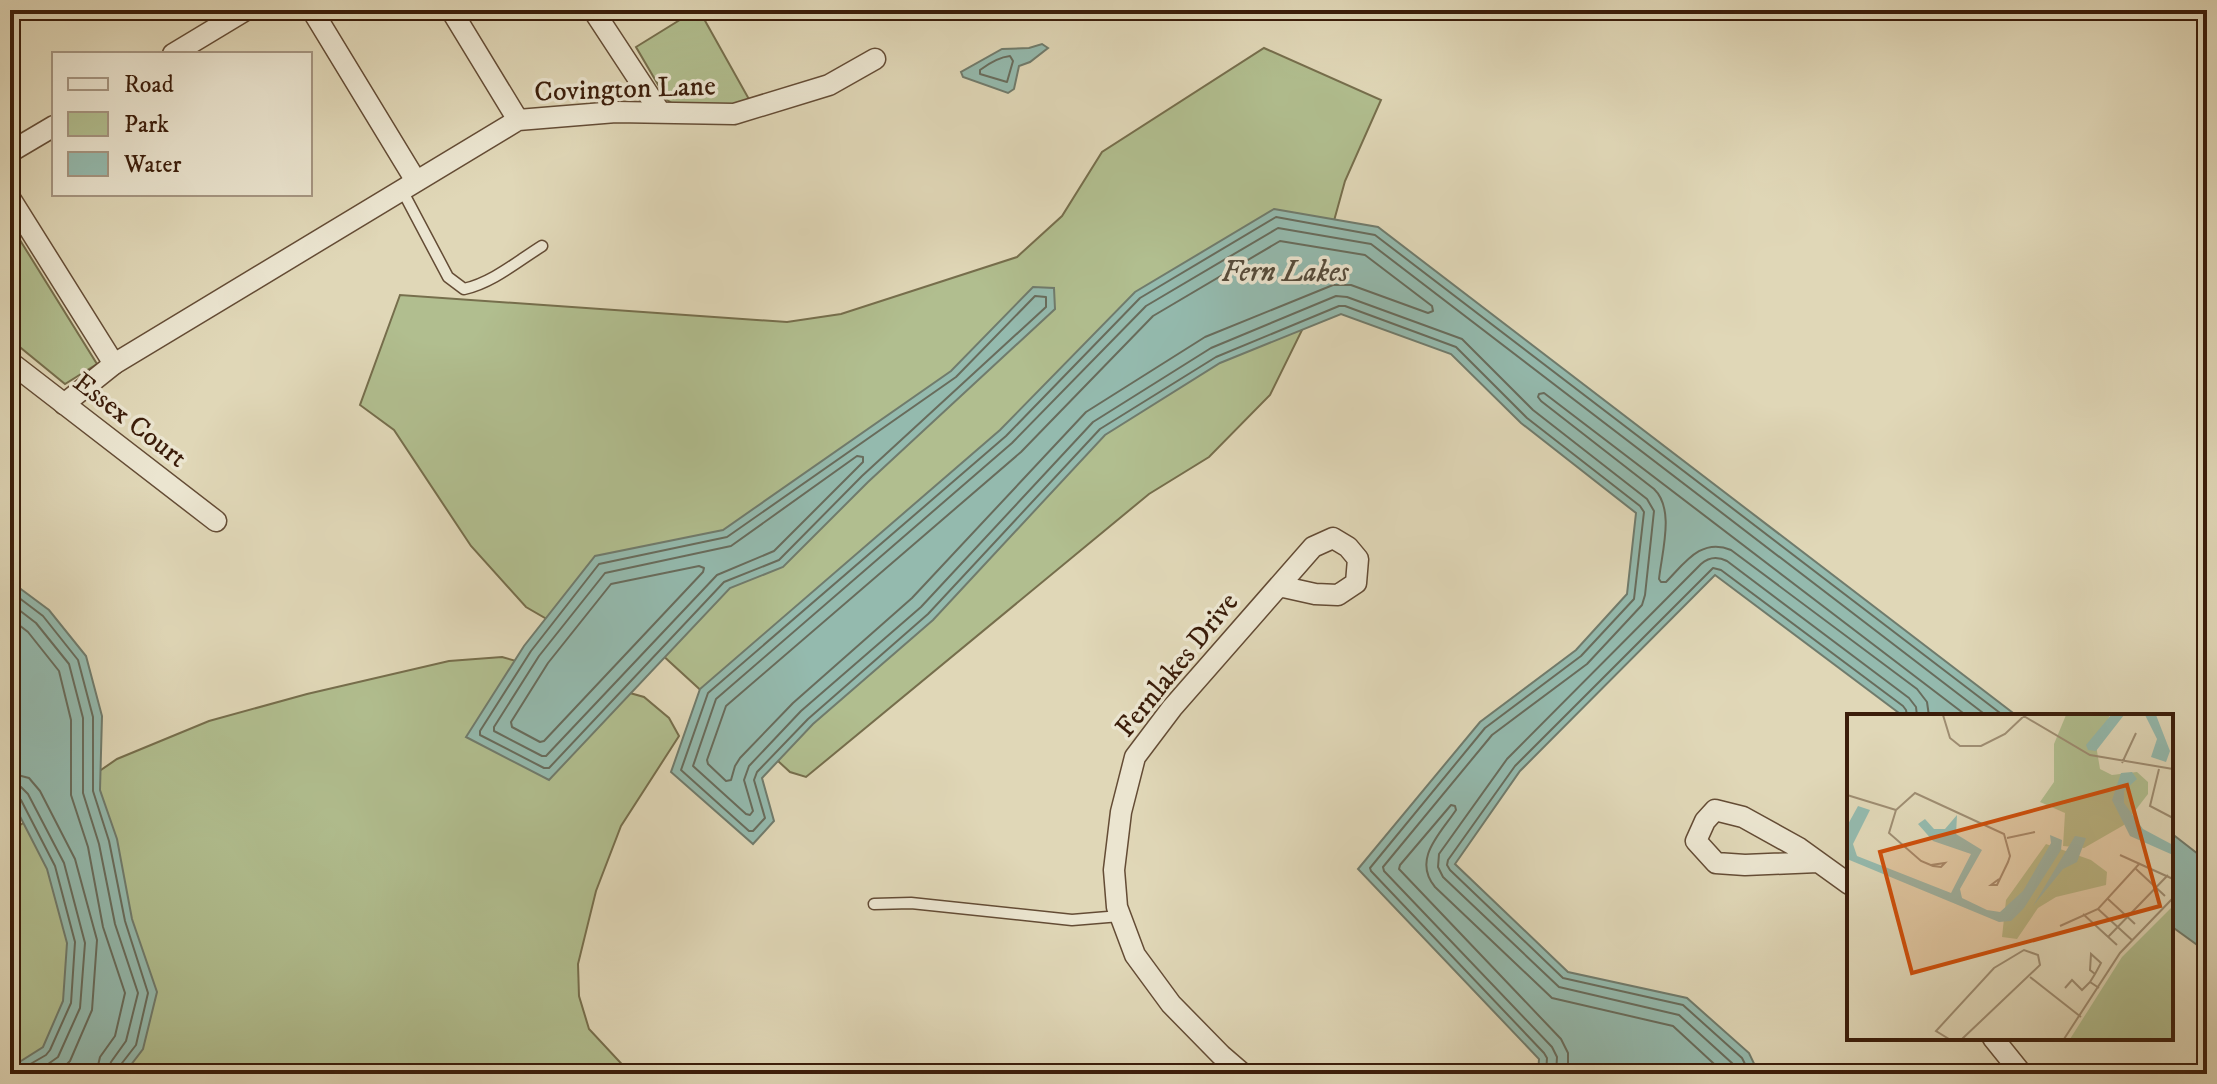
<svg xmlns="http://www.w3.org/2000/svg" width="2217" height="1084" font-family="'IM FELL DW Pica',serif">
<rect width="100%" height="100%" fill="#e0d7b7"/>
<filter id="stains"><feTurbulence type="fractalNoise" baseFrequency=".0025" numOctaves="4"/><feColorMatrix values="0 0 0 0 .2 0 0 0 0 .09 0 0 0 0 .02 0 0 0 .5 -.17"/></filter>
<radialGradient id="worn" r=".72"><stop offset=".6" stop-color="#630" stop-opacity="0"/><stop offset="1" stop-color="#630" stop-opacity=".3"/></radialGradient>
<!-- green -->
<g fill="#b1be8f" stroke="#766e4c" stroke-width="2">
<path d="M696,10H699L750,101L688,113L667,100L636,47Z"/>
<path d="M1264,48L1381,100L1345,181L1306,322L1270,395L1209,457L1149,494L806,777L790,772L660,653L571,633L526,607L471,546L394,430L360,405L400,295L787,322L841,314L1017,257L1062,216L1102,152Z"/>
<path d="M10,224L97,364L65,384L10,339Z"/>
<path d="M502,657L644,697L669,718L679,736L621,826L596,891L578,964L579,996L589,1029L631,1074H10V832L117,759L209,721L307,694L449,661Z"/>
</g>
<!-- water -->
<g fill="#94baae" stroke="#707b6c" stroke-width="2">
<path d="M1042,44L1048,48L1030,62L1019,66L1014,89L1008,93L963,77L961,72L1002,49L1029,48Z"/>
<path d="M1274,209L1378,227L2017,716H1903L1715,575L1520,771L1455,864L1568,972L1687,998L1749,1053L1759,1074H1538L1539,1059L1358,869L1480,722L1576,650L1627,594L1636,513L1521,423L1451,354L1341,314L1220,363L1105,435L933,620L813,724L762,778L774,821L753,844L671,772L700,689L1000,430L1135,292Z"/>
<path d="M1033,287L1054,288L1055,309L868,482L783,567L730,588L549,780L466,737L524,646L595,556L723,530L951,371Z"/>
<path d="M10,581L49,610L86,656L102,716L100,790L117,839L132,919L157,992L143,1049L124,1074H10V1068L43,1047L63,1001L67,943L47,869L10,797Z"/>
<path d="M2171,833L2207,861V952L2171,926Z"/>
</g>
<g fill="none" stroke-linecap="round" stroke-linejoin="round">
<!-- shore -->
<g stroke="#686c5c" stroke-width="2">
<path d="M1010,56L1013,61L1007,82L980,74V70C988,64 1000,57 1010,56Z"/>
<path d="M1280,241L1365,255L1432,306L1433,311L1428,313L1351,285H1333L1205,337L1086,412L912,598L793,703L740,758L735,766L731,780L726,781L708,764L707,760L726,706L1021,452L1153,316Z"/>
<path d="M1035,296L1046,297V307L862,476L779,560L724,582L549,768H544L480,735V731L531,651L599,564L727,537L956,377Z"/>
<path d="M857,456L863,457V462L774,551L717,575L546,756H542L494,731V727L539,656L605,573L731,546Z"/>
<path d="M699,566L704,568L703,572L544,741L540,742L512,727L511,722L548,663L611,584Z"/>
<path d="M10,591L43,616L78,660L93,717V791L109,841L125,921L148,993L136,1045L119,1067L118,1074"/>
<path d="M10,603L36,623L69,664L83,718V793L99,844L115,924L138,993L126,1041L111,1062L108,1074"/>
<path d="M10,618L28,632L59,671L71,720V795L88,847L103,927L125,993L115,1036L100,1057L96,1074"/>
<path d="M1929,716L1927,702L1917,689L1731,550C1701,537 1684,564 1666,582H1661L1659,579C1662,551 1675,509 1654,489L1541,401L1538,397L1539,394L1544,393L1967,716"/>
<path d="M10,773L29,778L40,791L75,859L97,940L92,1010L70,1061L57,1074"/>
<path d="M10,785L21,787L28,794L64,863L85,943L80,1008L58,1057L34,1074"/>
<path d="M10,796H16L21,800L55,866L75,942L71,1003L50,1050L46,1055L13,1074"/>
<path d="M1546,1074L1547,1058L1544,1053L1371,871L1370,868L1485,728L1581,656L1634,599L1644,512L1640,506L1527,418L1456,347L1345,306H1339L1216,357L1100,429L928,614L808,719L757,772L754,780L765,818L753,831H749L681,770L708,693L1006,436L1140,298L1276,217L1375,235L2004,716"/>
<path d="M1556,1074L1557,1057L1552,1047L1384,871L1383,867L1492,735L1587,664L1642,605L1645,595L1654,511L1647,499L1533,410L1462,339L1347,297L1336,296L1211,348L1093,422L921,607L801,711L749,766L744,780L753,811L750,815L746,814L693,766L716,699L1012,443L1146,306L1278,228L1371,244L1987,716"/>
<path d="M1568,1074V1053L1561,1039L1399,869L1400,865L1451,805L1455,806L1456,810C1440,834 1412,859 1435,887L1552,998L1673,1026L1725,1074"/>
<path d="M1739,1074L1733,1064L1679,1015L1559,987L1443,877L1438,867L1439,854L1507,759L1701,564C1709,557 1717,556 1727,561L1909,698L1916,707L1917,716"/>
<path d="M1750,1074L1742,1058L1683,1005L1563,978L1450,870L1447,865L1448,860L1515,766L1713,568L1721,570L1903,706L1906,710L1907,716"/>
</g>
<!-- service casing -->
<g stroke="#644c35" stroke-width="13">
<g id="service">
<path d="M402,190L448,277L464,289C492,283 518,261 542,246"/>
<path d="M874,904L911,903L1072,920L1120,916"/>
</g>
</g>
<!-- minor casing -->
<g stroke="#644c35" stroke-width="23">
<g id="minor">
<path d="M312,10L416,181"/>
<path d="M451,10L518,120"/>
<path d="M593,10L660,112"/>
<path d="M173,54L246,10"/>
<path d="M10,152L54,126"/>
<path d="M10,198L114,364"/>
<path d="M10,362L216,521"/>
<path d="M64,404L114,364L518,120L616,112L734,114L829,85L875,59"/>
<path d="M1818,862L1745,865L1716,863L1696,841L1705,821L1715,810L1743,817L1799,848L1849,884"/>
<path d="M1993,1038L2022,1074"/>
<path d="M1243,1074L1221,1055L1171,1004L1135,955L1117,907L1114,870L1121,812L1135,757L1172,708L1313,547L1333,538L1348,547L1358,559L1356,583L1338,595L1315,594L1279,586"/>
</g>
</g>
<!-- service -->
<use href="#service" stroke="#ebe5d0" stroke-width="10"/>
<!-- minor -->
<use href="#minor" stroke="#ebe5d0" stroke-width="20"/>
</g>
<g text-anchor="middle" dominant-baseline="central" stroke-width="7" stroke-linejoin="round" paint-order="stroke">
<!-- street labels -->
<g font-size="28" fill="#3b1d0a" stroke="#ebe5d0">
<text transform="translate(625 89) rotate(-2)">Covington Lane</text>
<text transform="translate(130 420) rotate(38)">Essex Court</text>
<text transform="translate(1177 665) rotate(-51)">Fernlakes Drive</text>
</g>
<!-- water labels -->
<g font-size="30" font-style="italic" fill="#564c3b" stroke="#ebe5d0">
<text x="1285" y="272">Fern Lakes</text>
</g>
</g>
<!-- overview -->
<g transform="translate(1847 714)">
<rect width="326" height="326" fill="#e0d7b7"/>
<path d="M219,1H263L249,31L253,55L265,61L290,58L301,68V80L277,111L237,134L216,132L218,99L193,88L207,68V30ZM199,130L244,146L260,158L259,171L209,183L191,194L170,225L155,223L159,186ZM326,192V325H223L275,243Z" fill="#b1be8f"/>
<path d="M264,1H277L249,37L241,36L239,31ZM298,1H309L323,37L319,48L304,43L310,25ZM285,58L290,65L277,77V89L296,115L326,131V141L283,122L265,86L274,59ZM11,92L23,96L6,130L10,142L104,179L124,140L86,127L71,110L78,105L87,115H98L110,101L109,120L135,136L113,175L115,184L140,196L153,198L176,177L204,129L203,121L215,126L214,136L177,194L164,207L152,208L0,145V112ZM228,122L239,124L230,148L216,155L186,192Z" fill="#94baae"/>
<path fill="none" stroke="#9e8d72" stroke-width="2" d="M96,1L103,24L113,32H134L158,20L178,1M175,1L243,41L326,55M275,49L289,19M312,55L303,92L326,104M0,81L49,96M160,124L188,118M273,141L326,165M84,151L98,149L94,153L86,152L74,147L42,119L49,96L68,79L157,120L163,142L161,148L150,171H144L152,165M289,155L318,182M261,185L288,210M251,195L286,227M236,200L270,231M213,212L251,195L293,149M261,223L321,161M183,263L234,303M243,268L248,260L254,249L244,240L243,256L248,260M218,274L225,266L235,276L243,268L252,274M102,325L89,317L147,254L177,236L191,241L193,251L115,325M217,325L273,239L326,184"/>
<path fill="#ce500c" fill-opacity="0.15" stroke="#ce500c" stroke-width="4" d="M280,71L313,192L65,259L33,138Z"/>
<rect width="326" height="326" fill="none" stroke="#3b1d0a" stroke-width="4"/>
</g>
<!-- margin -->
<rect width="2217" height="1084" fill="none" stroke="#e0d7b7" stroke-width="40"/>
<rect x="12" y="12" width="2193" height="1060" fill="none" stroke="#3b1d0a" stroke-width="4"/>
<rect x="20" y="20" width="2177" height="1044" fill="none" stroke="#3b1d0a" stroke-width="2"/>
<!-- legend -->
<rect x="52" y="52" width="260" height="144" fill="#ebe5d0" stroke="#a59581" stroke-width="2"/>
<rect x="68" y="78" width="40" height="12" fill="#ebe5d0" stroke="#a59581" stroke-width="2"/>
<text x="124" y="92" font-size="24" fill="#3b1d0a">Road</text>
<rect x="68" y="112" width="40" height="24" fill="#b1be8f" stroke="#a59581" stroke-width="2"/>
<text x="124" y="132" font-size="24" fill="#3b1d0a">Park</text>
<rect x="68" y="152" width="40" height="24" fill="#94baae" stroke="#a59581" stroke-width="2"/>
<text x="124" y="172" font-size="24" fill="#3b1d0a">Water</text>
<rect width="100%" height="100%" filter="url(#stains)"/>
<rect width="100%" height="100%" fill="url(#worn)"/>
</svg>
